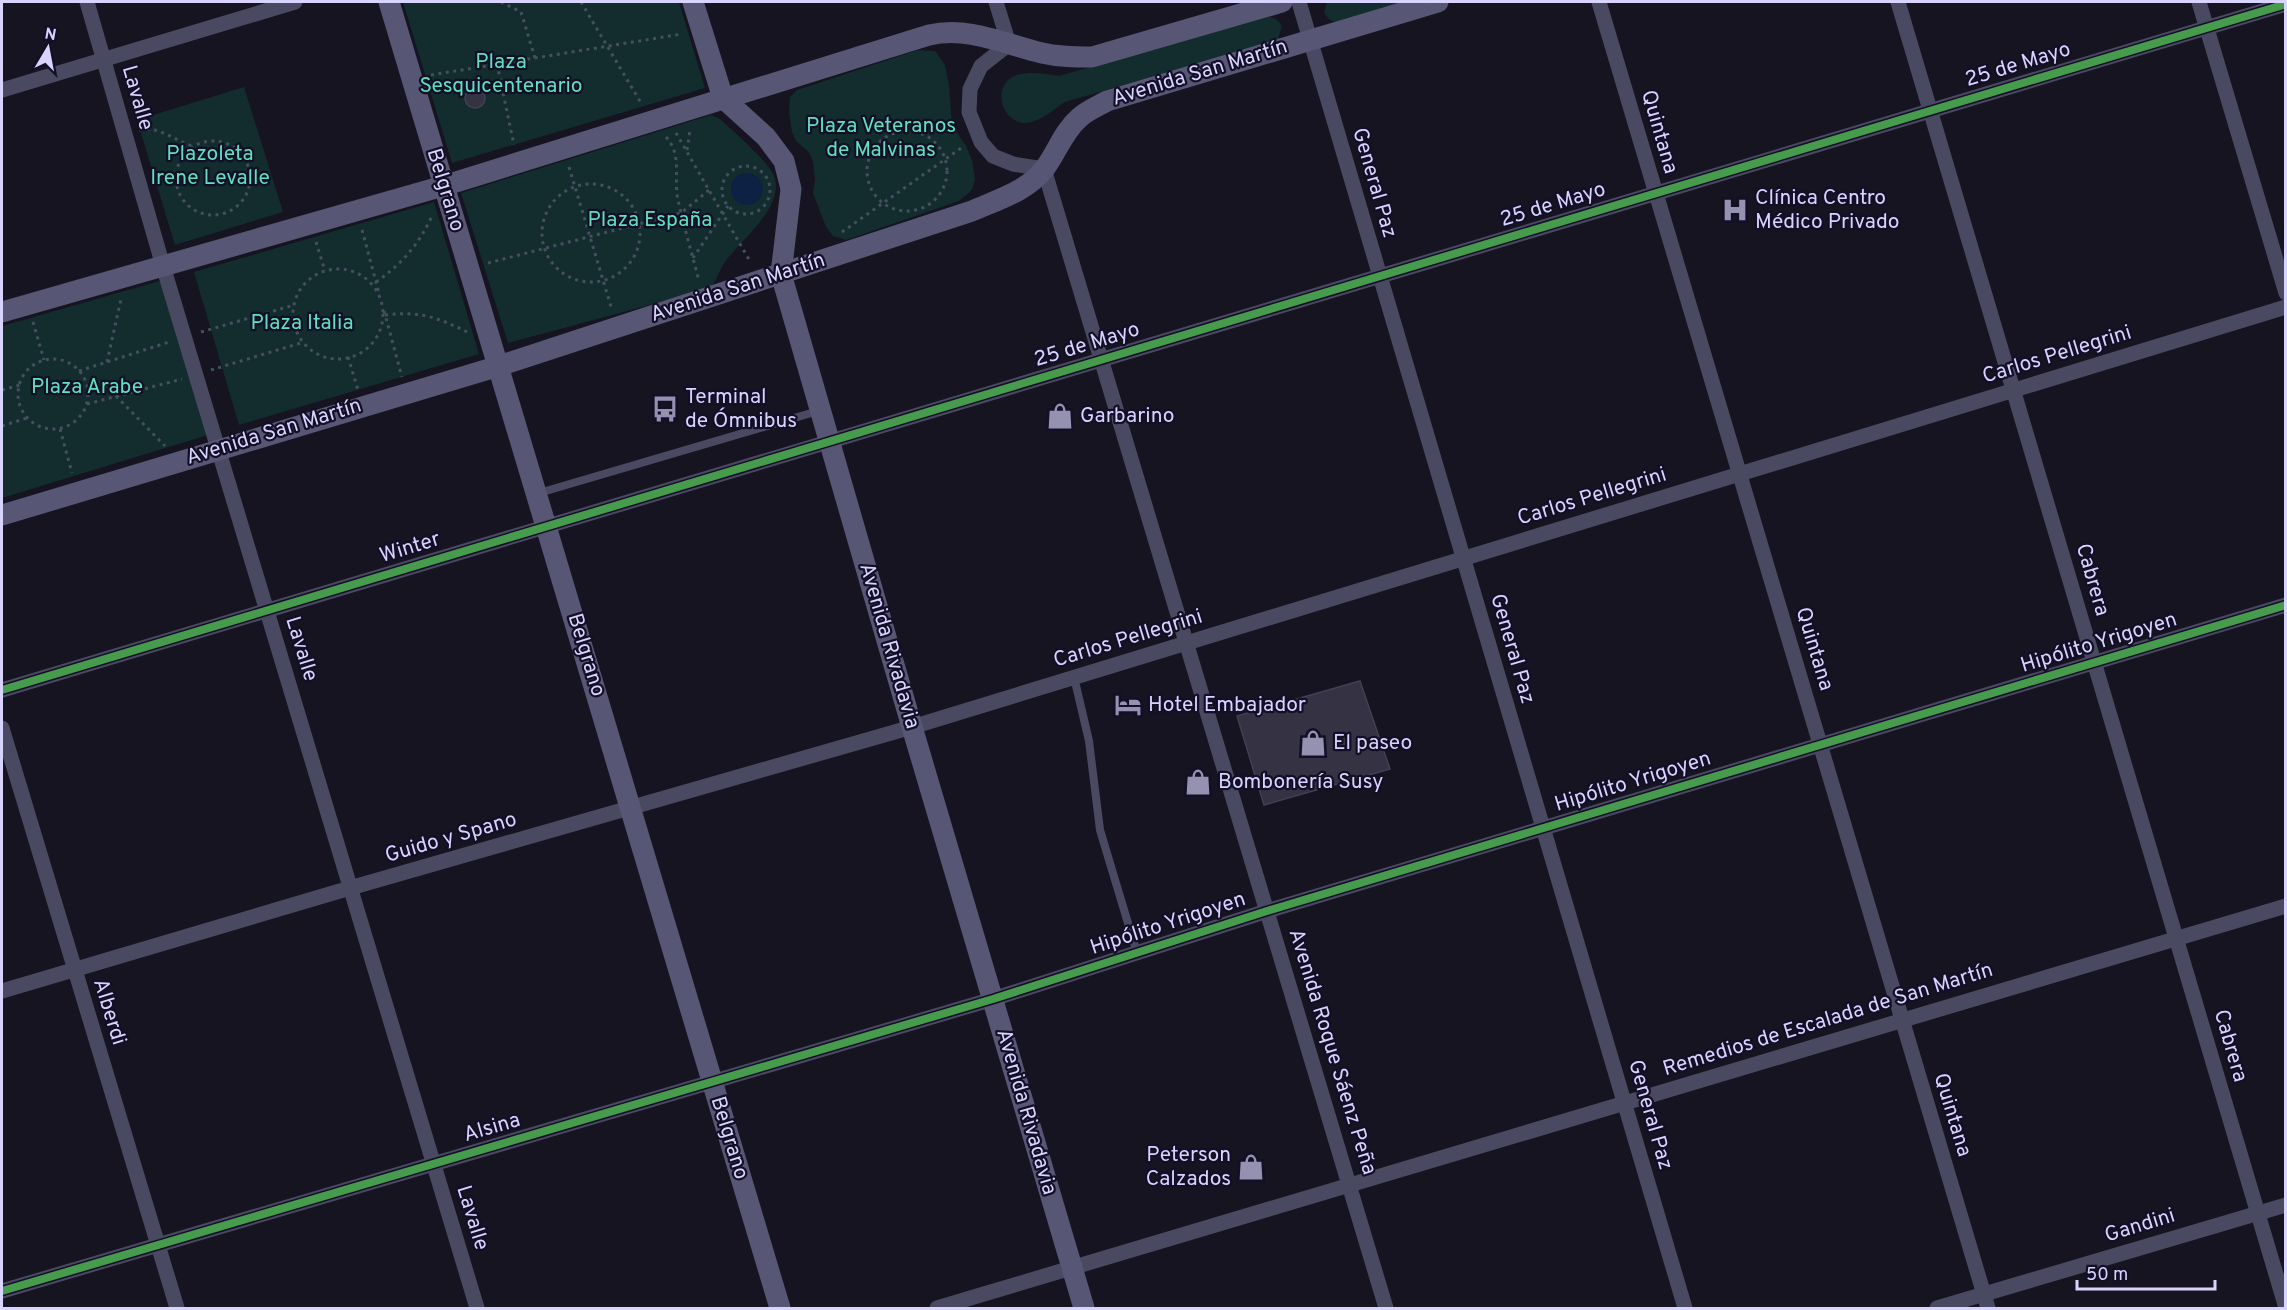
<svg xmlns="http://www.w3.org/2000/svg" width="2287" height="1310" font-family="Overpass,sans-serif">
<rect width="100%" height="100%" fill="#161421"/>
<!-- green -->
<g fill="#132c2d">
<path d="M403,2H679L705,88L452,163Z"/>
<path d="M1327,2H1409L1338,23L1330,20L1324,13Z"/>
<path d="M1264,16C1273,17 1277,18 1282,26L1278,39L1270,43L1065,102C1054,109 1041,121 1028,123C1001,126 990,83 1017,75C1031,71 1046,74 1059,76Z"/>
<path d="M918,50L935,51L945,65L949,85L952,126L966,146L972,160L975,179L972,190L959,201L846,240L833,236L826,227L813,193L815,179L813,162L809,152L796,141L792,132L789,112L790,97L797,90Z"/>
<path d="M244,87L283,212L175,245L137,120Z"/>
<path d="M711,115L720,119C733,131 769,162 774,176C786,208 738,241 723,265C718,274 716,282 709,289L508,343L461,193Z"/>
<path d="M434,202L479,354L239,425L194,272Z"/>
<path d="M163,280L208,435L2,498V326Z"/>
</g>
<!-- water -->
<circle fill="#0d2144" cx="747" cy="189" r="16"/>
<!-- building -->
<g fill="#343243" stroke="#433f54" stroke-width="1.5">
<circle cx="475" cy="98" r="10"/>
<path d="M1360,681L1390,769L1264,805L1237,716Z"/>
</g>
<g fill="none" stroke-linecap="round" stroke-linejoin="round">
<!-- path -->
<g stroke="#44505f" stroke-width="3" stroke-dasharray="3 4.5" stroke-linecap="butt">
<path d="M501,2L521,12L535,58"/>
<path d="M581,2L641,103"/>
<path d="M497,64L514,145"/>
<path d="M431,75L682,34"/>
<path d="M139,130C161,126 174,141 193,146"/>
<circle cx="907" cy="171" r="40"/>
<path d="M676,133L751,263"/>
<path d="M666,137C683,156 673,178 678,200C684,227 692,254 699,281"/>
<circle cx="213" cy="178" r="37"/>
<path d="M687,150L690,130"/>
<circle cx="746" cy="190" r="24"/>
<path d="M569,167L612,310"/>
<circle cx="591" cy="233" r="49"/>
<path d="M362,230L379,293"/>
<path d="M842,232L964,146"/>
<path d="M316,242L325,271"/>
<path d="M693,258L728,206"/>
<path d="M488,263L681,213L709,190"/>
<circle cx="338" cy="314" r="45"/>
<path d="M376,282C402,264 419,244 432,216"/>
<path d="M384,311L402,377"/>
<path d="M385,315C419,311 437,317 467,332"/>
<path d="M33,322L44,360"/>
<path d="M201,332L294,305"/>
<path d="M348,357L358,390"/>
<circle cx="53" cy="394" r="35"/>
<path d="M107,362L121,299"/>
<path d="M211,370L304,342"/>
<path d="M79,371L169,342"/>
<path d="M2,390L20,385"/>
<path d="M116,396L165,446"/>
<path d="M87,404L182,379"/>
<path d="M2,426L27,418"/>
<path d="M60,429L72,473"/>
</g>
<!-- service -->
<g stroke="#4a4962" stroke-width="8">
<path d="M539,493L818,411"/>
<path d="M1074,677L1089,741L1100,830L1137,953"/>
</g>
<!-- minor -->
<g stroke="#4a4962" stroke-width="15">
<path d="M87,2L163,266L477,1308"/>
<path d="M996,2L1009,44L981,66L970,89L969,112L981,142L993,156L1013,164L1044,169L1386,1308"/>
<path d="M1299,2L1685,1308"/>
<path d="M1599,2L1988,1308"/>
<path d="M1898,2L2286,1308"/>
<path d="M2199,2L2286,293"/>
<path d="M2,90L295,2"/>
<path d="M2,690L2286,4"/>
<path d="M2,728L177,1308"/>
<path d="M2,991L350,888L912,727L2286,307"/>
<path d="M2,1291L993,999L1267,911L2286,605"/>
<path d="M937,1308L2286,906"/>
<path d="M1937,1308L2286,1205"/>
</g>
<!-- secondary -->
<g stroke="#575674" stroke-width="21">
<path d="M389,2L780,1308"/>
<path d="M693,2L723,98L766,137L784,161L791,189L781,274L912,727L1084,1308"/>
<path d="M2,312L443,186L929,35C969,26 1004,44 1042,53C1059,57 1075,57 1092,57L1282,2"/>
<path d="M2,515L499,366L972,211C997,200 1028,191 1045,168C1057,152 1063,132 1079,118C1086,111 1098,106 1107,101L1438,2"/>
</g>
<!-- cycleway casing -->
<g stroke="#130f26" stroke-width="11">
<g id="cycleway">
<path d="M2,690L2286,4"/>
<path d="M2,1291L993,999L1267,911L2286,605"/>
</g>
</g>
<!-- cycleway -->
<use href="#cycleway" stroke="#469c4c" stroke-width="8"/>
</g>
<!-- icons -->
<defs>
<g id="hospital-bare" transform="scale(2.07)"><path d="M-5-5h3v3.5h4V-5h3V5h-3V1.5h-4V5h-3Z" fill="#9591b1" stroke="#130f26" stroke-width="2.5" paint-order="stroke"/></g>
<g id="bus-bare" transform="scale(2.07)"><path d="M-5-6H5V4H4V6H2V4H-2V6H-4V4H-5ZM-3.5-4V0h7V-4ZM-3.5 1.2v1.5H-2V1.2ZM2 1.2v1.5H3.5V1.2Z" fill="#9591b1" stroke="#130f26" stroke-width="2.5" paint-order="stroke"/></g>
<g id="shop-bare" transform="scale(2.07)"><path d="M-5-2.5h2.3a2.7 3.5 0 0 1 5.4 0H5L5.5 6h-11ZM-1.5-2.5h3a1.5 2.3 0 0 0-3 0Z" fill="#9591b1" stroke="#130f26" stroke-width="2.5" paint-order="stroke"/></g>
<g id="hotel-bare" transform="scale(2.07)"><path d="M-6-4.5h1.5V1H6V5H4.5V3h-9V5H-6ZM-4 0a1.8 1.8 0 1 1 3.6 0ZM.5 0V-2.5h3Q6-2.5 6 0Z" fill="#9591b1" stroke="#130f26" stroke-width="2.5" paint-order="stroke"/></g>
</defs>
<g fill-rule="evenodd">
<use href="#hospital-bare" x="1735" y="210"/>
<use href="#bus-bare" x="665" y="409"/>
<use href="#shop-bare" x="1060" y="416"/>
<use href="#hotel-bare" x="1128" y="705"/>
<use href="#shop-bare" x="1313" y="743"/>
<use href="#shop-bare" x="1198" y="782"/>
<use href="#shop-bare" x="1251" y="1167"/>
</g>
<g text-anchor="middle" dominant-baseline="central" stroke-width="4.5" stroke-linejoin="round" paint-order="stroke">
<!-- park labels -->
<g font-size="21" fill="#5fe0c0" stroke="#130f26">
<text x="501" y="62">Plaza<tspan x="501" dy="24">Sesquicentenario</tspan></text>
<text x="881" y="126">Plaza Veteranos<tspan x="881" dy="24">de Malvinas</tspan></text>
<text x="210" y="154">Plazoleta<tspan x="210" dy="24">Irene Levalle</tspan></text>
<text x="650" y="220">Plaza España</text>
<text x="302" y="323">Plaza Italia</text>
<text x="87" y="387">Plaza Arabe</text>
</g>
<!-- street labels -->
<g font-size="21" fill="#d9d4ff" stroke="#130f26">
<text transform="translate(2018 65) rotate(-17)">25 de Mayo</text>
<text transform="translate(1200 73) rotate(-17)">Avenida San Martín</text>
<text transform="translate(137 98) rotate(74)">Lavalle</text>
<text transform="translate(1659 132) rotate(74)">Quintana</text>
<text transform="translate(1374 183) rotate(74)">General Paz</text>
<text transform="translate(445 190) rotate(73)">Belgrano</text>
<text transform="translate(1553 205) rotate(-17)">25 de Mayo</text>
<text transform="translate(738 288) rotate(-18)">Avenida San Martín</text>
<text transform="translate(1087 345) rotate(-17)">25 de Mayo</text>
<text transform="translate(2057 355) rotate(-17)">Carlos Pellegrini</text>
<text transform="translate(274 432) rotate(-17)">Avenida San Martín</text>
<text transform="translate(1592 497) rotate(-17)">Carlos Pellegrini</text>
<text transform="translate(410 548) rotate(-17)">Winter</text>
<text transform="translate(2092 580) rotate(74)">Cabrera</text>
<text transform="translate(1128 639) rotate(-17)">Carlos Pellegrini</text>
<text transform="translate(2099 643) rotate(-17)">Hipólito Yrigoyen</text>
<text transform="translate(889 646) rotate(74)">Avenida Rivadavia</text>
<text transform="translate(301 649) rotate(73)">Lavalle</text>
<text transform="translate(1512 649) rotate(74)">General Paz</text>
<text transform="translate(1814 649) rotate(73)">Quintana</text>
<text transform="translate(586 655) rotate(73)">Belgrano</text>
<text transform="translate(1633 782) rotate(-17)">Hipólito Yrigoyen</text>
<text transform="translate(451 838) rotate(-16)">Guido y Spano</text>
<text transform="translate(1168 924) rotate(-18)">Hipólito Yrigoyen</text>
<text transform="translate(109 1012) rotate(73)">Alberdi</text>
<text transform="translate(1828 1020) rotate(-17)">Remedios de Escalada de San Martín</text>
<text transform="translate(2230 1046) rotate(74)">Cabrera</text>
<text transform="translate(1332 1052) rotate(73)">Avenida Roque Sáenz Peña</text>
<text transform="translate(1026 1112) rotate(74)">Avenida Rivadavia</text>
<text transform="translate(1650 1115) rotate(74)">General Paz</text>
<text transform="translate(1952 1115) rotate(73)">Quintana</text>
<text transform="translate(492 1128) rotate(-16)">Alsina</text>
<text transform="translate(729 1138) rotate(73)">Belgrano</text>
<text transform="translate(472 1218) rotate(73)">Lavalle</text>
<text transform="translate(2140 1226) rotate(-17)">Gandini</text>
</g>
<!-- poi labels -->
<g font-size="21" fill="#d9d4ff" stroke="#130f26" text-anchor="start">
<text x="1755" y="198">Clínica Centro<tspan x="1755" dy="24">Médico Privado</tspan></text>
<text x="685" y="397">Terminal<tspan x="685" dy="24">de Ómnibus</tspan></text>
<text x="1080" y="416">Garbarino</text>
<text x="1148" y="705">Hotel Embajador</text>
<text x="1333" y="743">El paseo</text>
<text x="1218" y="782">Bombonería Susy</text>
<text x="1231" y="1155" text-anchor="end">Peterson<tspan x="1231" dy="24">Calzados</tspan></text>
</g>
</g>
<!-- border -->
<rect width="2287" height="1310" fill="none" stroke="#d9d4ff" stroke-width="6"/>
<!-- north arrow -->
<g transform="translate(48 48) rotate(10)" stroke="#130f26" stroke-width="4.5" paint-order="stroke">
<path d="M0-4.5L10 22L0 15L-10 22Z" fill="#d9d4ff"/>
<text y="-9" font-size="16" font-weight="bold" text-anchor="middle" fill="#d9d4ff">N</text>
</g>
<!-- scale -->
<path d="M2077 1280v9h138v-9" fill="none" stroke="#d9d4ff" stroke-width="3"/>
<text x="2086" y="1280" font-size="18" fill="#d9d4ff" stroke="#130f26" stroke-width="4.5" paint-order="stroke">50 m</text>
</svg>
